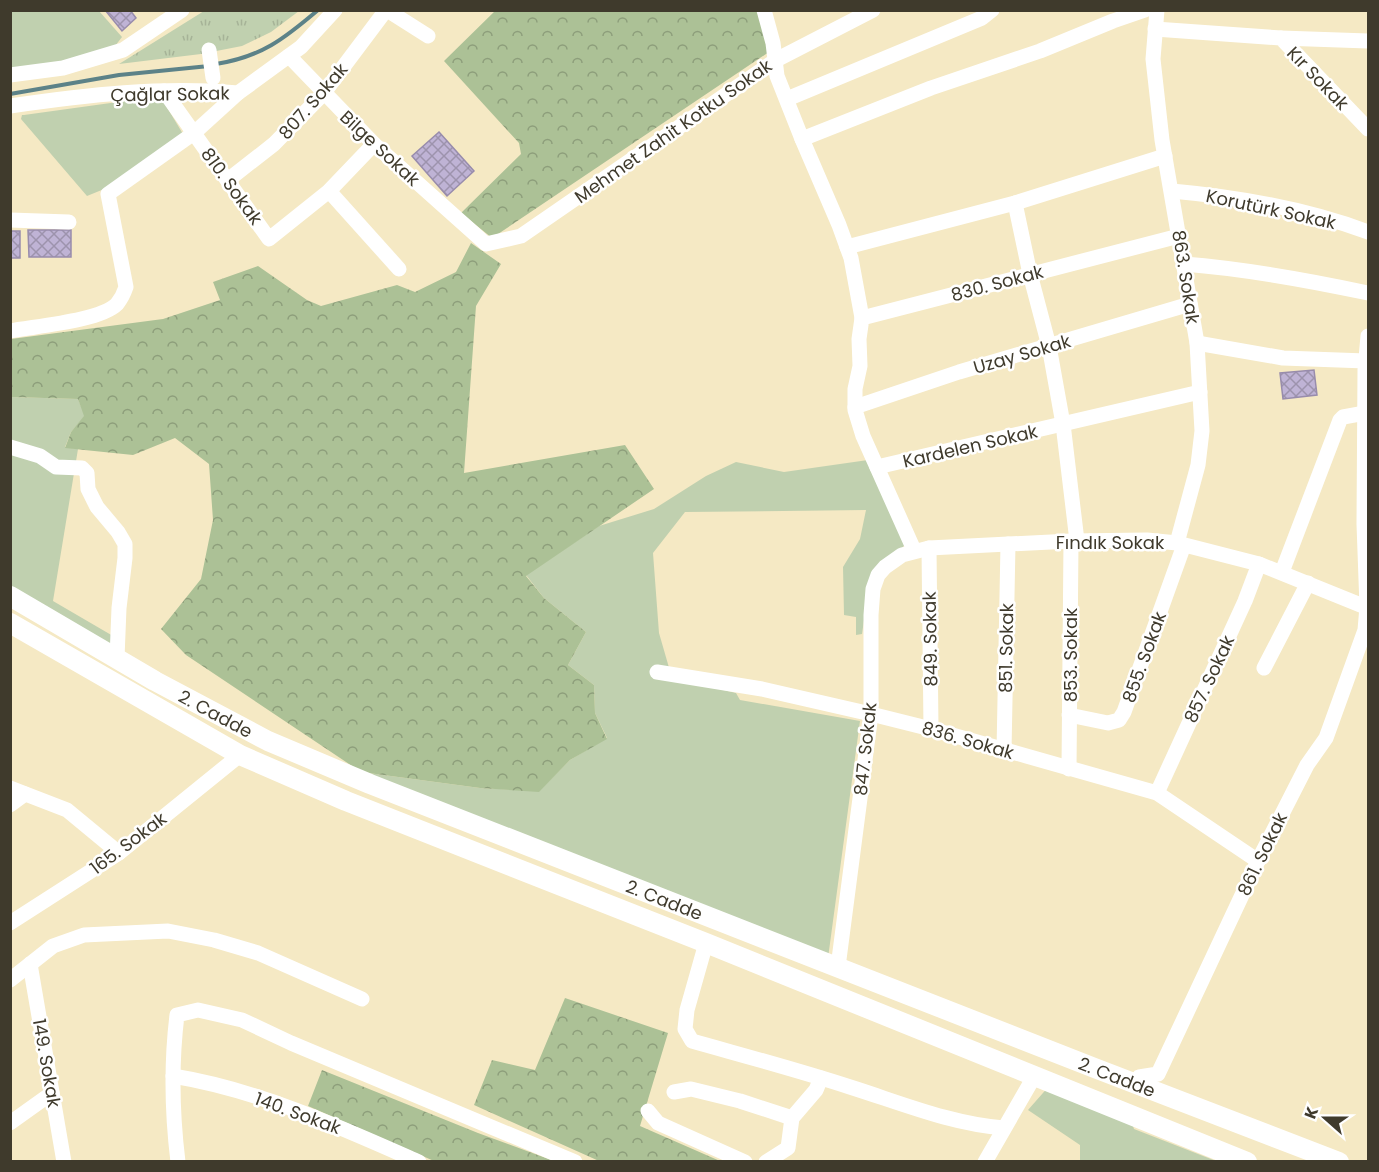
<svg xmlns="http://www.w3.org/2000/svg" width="1379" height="1172" font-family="Poppins,sans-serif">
<defs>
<pattern id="forest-crowns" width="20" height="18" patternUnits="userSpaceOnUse" patternTransform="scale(1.5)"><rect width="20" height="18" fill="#acc196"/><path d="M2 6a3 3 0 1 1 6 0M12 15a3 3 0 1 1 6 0" fill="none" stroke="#8d9e7b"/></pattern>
<pattern id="park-tufts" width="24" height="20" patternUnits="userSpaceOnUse" patternTransform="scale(1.5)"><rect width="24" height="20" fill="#c0d0af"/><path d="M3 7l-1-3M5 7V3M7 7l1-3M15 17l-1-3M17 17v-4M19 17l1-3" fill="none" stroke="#a6b397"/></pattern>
<pattern id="building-cross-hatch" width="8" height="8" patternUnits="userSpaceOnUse" patternTransform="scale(1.5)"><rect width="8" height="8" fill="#bfb3d5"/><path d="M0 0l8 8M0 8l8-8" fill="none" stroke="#9d93ad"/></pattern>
</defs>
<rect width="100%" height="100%" fill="#f5e9c4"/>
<!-- grass -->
<g fill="#c0d0af">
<path d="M11,11H99L122,37L112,50L78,61L11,70Z"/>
<path d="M154,97L165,104L183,134L109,187L87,196L21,119L22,115H24Z"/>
<path d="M10,397L78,399L85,416L71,432L65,447L78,449L53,601L113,636L111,645L11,588Z"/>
<path d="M868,460L906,543L868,593L862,634L856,635V617L844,615L843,567L860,539L866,510L685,512L653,553L659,633L672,678L736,693L740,700L860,721L828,958L361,772L480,788L539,791L570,760L607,738L595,713L594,685L568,665L586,632L544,598L526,575L599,526L654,509L706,476L736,462L784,472Z"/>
<path d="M1050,1085L1133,1126L1134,1129L1216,1161H1080V1145L1028,1110Z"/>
</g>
<!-- forest -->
<g fill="url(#forest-crowns)">
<path d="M496,10L757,11L769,52L492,238L461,213L521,154L519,143L444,61Z"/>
<path d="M471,243L501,264L476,306L464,473L625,445L654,489L526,576L544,598L586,632L568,665L594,685L595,713L607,739L570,760L539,792L480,788L361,772L186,655L161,629L201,579L213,520L209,464L175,438L133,455L65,448L71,432L84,416L78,399L11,397V339L163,319L220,300L213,282L258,266L307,300L321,306L397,285L415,292L456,272Z"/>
<path d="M565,998L668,1033L640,1126L720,1161H599L474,1105L492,1060L535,1070Z"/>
<path d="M322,1070L478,1133L554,1161H434L308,1106Z"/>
</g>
<!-- park -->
<path fill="url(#park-tufts)" d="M204,11H299L271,32L242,46L201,54L119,64Z"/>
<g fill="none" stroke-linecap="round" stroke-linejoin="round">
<!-- stream -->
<g stroke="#5c8288" stroke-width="4">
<path d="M216,64C261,57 284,39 318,10"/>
<path d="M10,94L119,75L209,66"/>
</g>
</g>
<!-- building -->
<g fill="url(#building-cross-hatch)" stroke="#988cac" stroke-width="1.5">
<path d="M105,10H130L136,18L122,31Z"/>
<path d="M439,132L474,171L447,196L412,156Z"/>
<path d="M28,230H71V257H29Z"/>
<rect x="10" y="231" width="10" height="27"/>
<path d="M1314,370L1317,395L1283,399L1280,373Z"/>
</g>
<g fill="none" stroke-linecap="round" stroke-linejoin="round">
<!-- minor -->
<g stroke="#fff" stroke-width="15">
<path d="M387,10L428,36"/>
<path d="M764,10L773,43L777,76L802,139L839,225L851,258L862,318"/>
<path d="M1157,10L1153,59L1162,140L1197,343L1202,431L1198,465L1177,543"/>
<path d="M1155,29L1281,38L1368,129"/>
<path d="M1281,38L1368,41"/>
<path d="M209,50L213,78"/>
<path d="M289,56L374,144L486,244L521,236L776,60L873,10"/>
<path d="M10,75L63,68L123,50L182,10"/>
<path d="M164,91L269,239L329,191L374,144"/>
<path d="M787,99L982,18L992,10"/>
<path d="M10,106C85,95 163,86 238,93L301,47L335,10"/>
<path d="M802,139L931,88L1040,51L1113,21L1145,10"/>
<path d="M228,180L274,144L323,94L386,10"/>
<path d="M329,191L399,269"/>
<path d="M1172,191C1238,197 1307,209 1368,232"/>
<path d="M1015,203L1030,274L1049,346L1063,424L1077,541"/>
<path d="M10,220L69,222"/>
<path d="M847,247L1015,203L1165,156"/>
<path d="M1184,264C1247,269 1307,280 1368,293"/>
<path d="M10,331C36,326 100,321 117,304C121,299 124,293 126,287L108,194L194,133L238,93"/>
<path d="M1197,343L1283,358L1366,361"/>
<path d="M855,407L959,372L1190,304"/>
<path d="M10,447L40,456L56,467L82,468L87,473L88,489L97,507L118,532L125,544V558L119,608L117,658"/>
<path d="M877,467L1200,392"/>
<path d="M929,548L931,729"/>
<path d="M914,550L863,436L855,410V389L860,366L859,339L862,318L1179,236"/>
<path d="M1282,572L1340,420L1343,417L1365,413"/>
<path d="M1264,668L1308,583"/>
<path d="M657,672L762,689L871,714L931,729L1157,793L1258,861"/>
<path d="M1069,715L1108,723L1119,720L1124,712L1184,545"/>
<path d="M1004,751L1008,544"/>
<path d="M1069,769L1071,541"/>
<path d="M10,788L67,810L119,853"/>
<path d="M1157,793L1245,601L1259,564"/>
<path d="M10,805L25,794"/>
<path d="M10,923L119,853L240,755"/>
<path d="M706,943L687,1010L685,1029L692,1041C745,1056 798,1070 850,1087C901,1103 951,1124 1004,1128"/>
<path d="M30,964L64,1162"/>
<path d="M838,967L871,714V615L873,589L878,575L885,567L902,555L929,548L1071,541L1147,540L1177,543L1259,564L1368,608"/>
<path d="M10,980L53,946L84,935L168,931L214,940L258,953L362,999"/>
<path d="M173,1076C259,1090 340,1127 419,1162"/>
<path d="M1135,1084L1139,1077L1158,1074L1258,861L1307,765L1326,738L1365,630L1367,607L1364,524L1365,370L1368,336"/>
<path d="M674,1092L691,1089L740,1101L792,1118"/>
<path d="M648,1111L658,1123L745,1162"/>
<path d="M10,1123L52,1093"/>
<path d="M178,1162C172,1113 171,1064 177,1015L198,1010L242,1020L291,1043L575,1162"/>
<path d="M766,1162L788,1148L792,1118L816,1090L821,1078"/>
<path d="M985,1162L1035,1075"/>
</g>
<!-- major -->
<g stroke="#fff" stroke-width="20">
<path id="s1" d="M10,596L155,681L268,741L370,784L1092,1067L1339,1162"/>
<path d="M10,623L240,755L346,801L706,943L1247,1162"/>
</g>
</g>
<g text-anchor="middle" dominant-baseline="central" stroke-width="5" stroke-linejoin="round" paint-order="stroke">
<!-- street labels -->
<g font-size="18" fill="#3f3a2c" stroke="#fff">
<text transform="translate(1318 78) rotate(46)">Kır Sokak</text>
<text transform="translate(170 94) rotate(-1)">Çağlar Sokak</text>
<text transform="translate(313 101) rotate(-49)">807. Sokak</text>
<text transform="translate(673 131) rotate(-35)">Mehmet Zahit Kotku Sokak</text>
<text transform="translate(380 148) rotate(43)">Bilge Sokak</text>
<text transform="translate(232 186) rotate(54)">810. Sokak</text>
<text transform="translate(1271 209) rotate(12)">Korutürk Sokak</text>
<text transform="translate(1186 277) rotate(81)">863. Sokak</text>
<text transform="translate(997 283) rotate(-15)">830. Sokak</text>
<text transform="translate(1022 354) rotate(-16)">Uzay Sokak</text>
<text transform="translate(970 446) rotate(-13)">Kardelen Sokak</text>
<text x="1110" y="542">Fındık Sokak</text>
<text transform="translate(930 639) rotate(-91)">849. Sokak</text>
<text transform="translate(1006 648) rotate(-89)">851. Sokak</text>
<text transform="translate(1070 655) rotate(-90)">853. Sokak</text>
<text transform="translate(1144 657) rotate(-70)">855. Sokak</text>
<text transform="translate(1209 679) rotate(-65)">857. Sokak</text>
<text stroke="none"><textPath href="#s1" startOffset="237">2. Cadde</textPath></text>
<text transform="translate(968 740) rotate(16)">836. Sokak</text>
<text transform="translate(865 749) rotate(-84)">847. Sokak</text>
<text transform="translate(128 843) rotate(-37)">165. Sokak</text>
<text transform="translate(1262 854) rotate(-64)">861. Sokak</text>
<text stroke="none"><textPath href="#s1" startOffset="723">2. Cadde</textPath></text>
<text transform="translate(47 1063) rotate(80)">149. Sokak</text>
<text stroke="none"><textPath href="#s1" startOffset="1209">2. Cadde</textPath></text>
<text transform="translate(298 1113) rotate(20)">140. Sokak</text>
</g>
</g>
<!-- border -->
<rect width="1379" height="1172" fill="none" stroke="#3f3a2c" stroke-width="24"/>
<!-- north arrow -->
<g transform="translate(1325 1118) rotate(291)" stroke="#ffffff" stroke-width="4.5" paint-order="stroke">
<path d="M0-4.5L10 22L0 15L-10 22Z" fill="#3f3a2c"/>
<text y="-9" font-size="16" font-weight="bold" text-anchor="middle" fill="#3f3a2c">K</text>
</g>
</svg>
